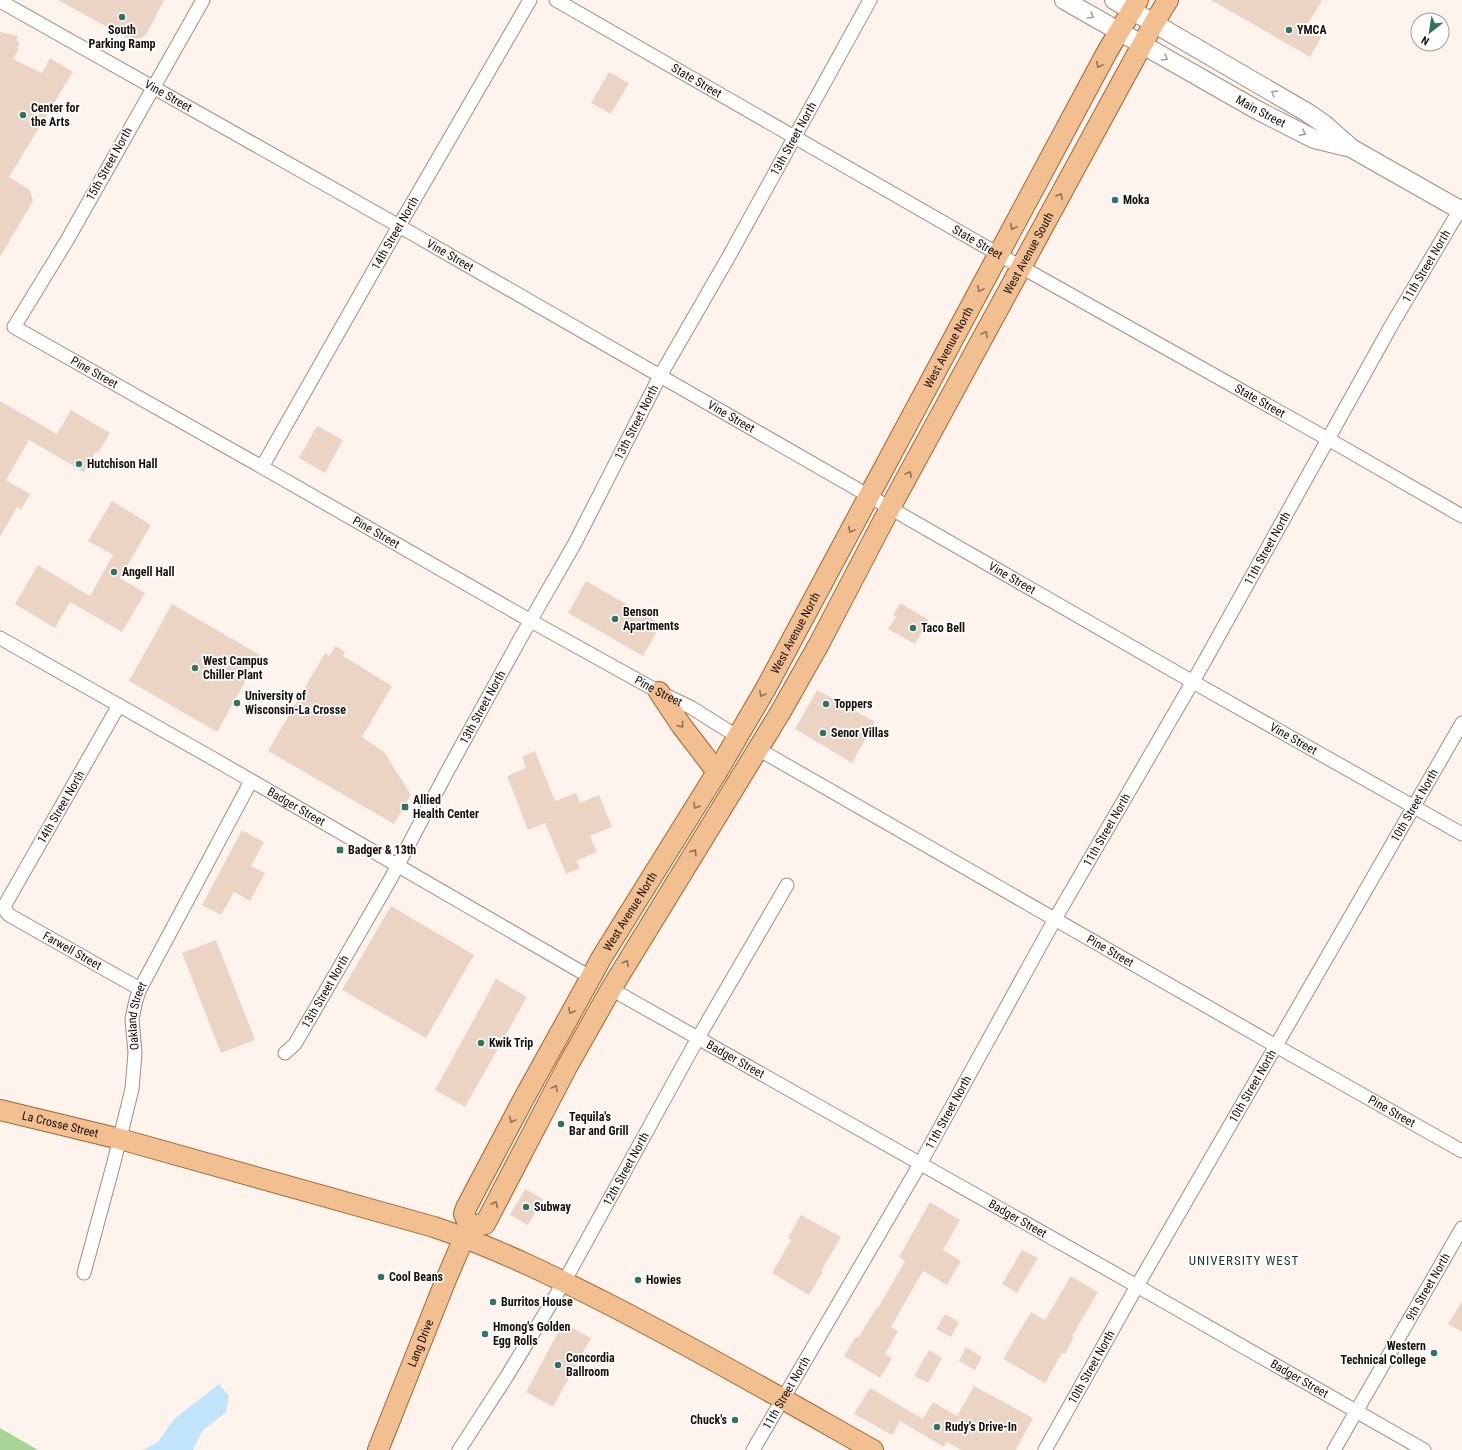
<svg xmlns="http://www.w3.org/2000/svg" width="1462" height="1450" font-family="'Roboto Condensed',sans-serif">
<rect width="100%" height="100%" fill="#fef4ed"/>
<!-- green -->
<path fill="#a8d498" d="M0,1428L38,1450H0Z"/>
<!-- water -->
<path fill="#c2e4fa" d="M219,1384L229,1396L226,1412L202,1431L193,1450H143L158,1442L174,1419Z"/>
<!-- building -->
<g fill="#ecd4c4">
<path d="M58,0H164L146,35L141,38L134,40L127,38Z"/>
<path d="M1211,0H1322L1307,25L1323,34L1310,57Z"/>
<path d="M0,32L18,36L16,40L20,43L17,48L19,49L13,59L42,73L50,58L73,72L9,177L30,190L33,201L0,257Z"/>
<path d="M609,72L629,83L611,114L591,103Z"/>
<path d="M0,401L57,434L71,410L110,433L98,453L96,451L84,472L29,440L6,480L30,494L21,510L17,507L0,537Z"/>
<path d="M317,426L343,440L325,473L299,458Z"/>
<path d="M112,501L151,525L120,578L145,593L122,632L70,602L55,628L15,604L38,565L90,596L113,555L88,541Z"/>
<path d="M586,581L661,624L643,656L568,613Z"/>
<path d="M900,603L929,620L915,644L888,629L896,617L893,615Z"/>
<path d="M172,604L260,655L217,732L129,681Z"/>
<path d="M335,646L345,652L343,656L392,686L362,737L384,752L411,795L394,824L268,751L325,653L329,656Z"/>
<path d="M817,690L875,722L852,763L795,729Z"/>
<path d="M535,751L555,801L576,793L580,803L599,795L612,827L590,836L597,852L576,861L580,868L566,874L545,823L528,830L507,776L526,768L522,757Z"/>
<path d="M242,830L264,842L251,866L265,873L250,901L234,892L221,915L202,905Z"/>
<path d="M391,906L474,955L426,1038L342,990Z"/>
<path d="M216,940L255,1040L221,1053L182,953Z"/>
<path d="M496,979L527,997L465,1107L435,1090Z"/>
<path d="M525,1189L543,1199L528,1225L510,1215Z"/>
<path d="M930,1202L960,1220L943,1250L961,1261L947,1285L923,1271L891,1327L898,1331L885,1354L892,1358L880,1378L844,1356L856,1337L858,1338L877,1307L878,1308L905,1261L899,1257Z"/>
<path d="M801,1215L841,1237L821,1271L823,1272L809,1295L772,1273L791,1240L788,1238Z"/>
<path d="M1022,1250L1038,1258L1017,1293L1002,1284Z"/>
<path d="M1071,1276L1098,1292L1072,1336L1074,1337L1065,1354L1062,1353L1045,1383L1003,1359L1031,1312L1045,1320Z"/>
<path d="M1462,1301V1332L1448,1324Z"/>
<path d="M945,1314L959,1322L951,1337L936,1329Z"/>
<path d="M563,1323L591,1338L553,1407L526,1392Z"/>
<path d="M966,1347L982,1357L975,1370L959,1361Z"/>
<path d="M929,1350L942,1358L928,1383L914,1376Z"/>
<path d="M974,1386L1033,1418L1016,1450H961L947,1442L944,1447L900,1421L892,1435L854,1414L870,1388L923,1419L933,1402L957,1416Z"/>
</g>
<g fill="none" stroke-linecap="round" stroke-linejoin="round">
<!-- street casing -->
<g stroke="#a38d7d" stroke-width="15">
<g id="street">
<path id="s1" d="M203,0L66,242L14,327L262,467L531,621L659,692L692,708L738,737"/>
<path id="s2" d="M556,0L998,254L1328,439L1462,516"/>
<path id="s3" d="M0,1L399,226L1193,682L1462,834"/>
<path id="s4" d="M262,467L399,226L530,0"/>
<path id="s5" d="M0,638L219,762L590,977"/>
<path id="s6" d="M119,705L6,903L5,910L9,915L140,989"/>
<path id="s7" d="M758,749L1276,1046L1462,1151"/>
<path id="s8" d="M611,989L1137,1286L1424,1450"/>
<path id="s9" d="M285,1053L295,1044L390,880L447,772L520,639L575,543L660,376L728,258L870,0"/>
<path id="s10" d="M84,1273L114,1162L132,1089L135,1053L132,1019L136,1000L140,989L251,781"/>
<path id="s11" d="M459,1450L507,1376L564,1282L698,1038L787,885"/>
<path id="s12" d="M753,1450L920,1164L1055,919L1203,664L1391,326L1462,206"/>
<path id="s13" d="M1045,1450L1137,1286L1266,1063L1462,723"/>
<path id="s14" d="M1334,1450L1462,1228"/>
</g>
</g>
<!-- secondary casing -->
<g stroke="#a38d7d" stroke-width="20">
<g id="secondary">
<path id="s15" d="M1064,0L1257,110L1314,139L1351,148L1462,211"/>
<path d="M1114,0L1308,113L1324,124L1349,146"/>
</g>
</g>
<!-- primary casing -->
<g stroke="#a06532" stroke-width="22">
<g id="primary">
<path d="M659,692L681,725L717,772"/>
<path id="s16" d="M0,1110L120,1139L434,1227C497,1248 557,1278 616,1308C703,1353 788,1402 873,1450"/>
<path id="s17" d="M469,1226L485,1224L568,1065L611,989L780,713L819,644L890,508L1154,23L1168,0"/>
<path id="s18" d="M378,1450L445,1282L469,1226L464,1214L466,1208L523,1100L602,957L717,772L766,688L1107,52L1138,0"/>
</g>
</g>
<!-- street -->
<use href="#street" stroke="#fff" stroke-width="13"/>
<!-- secondary -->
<use href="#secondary" stroke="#fff" stroke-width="18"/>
<!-- primary -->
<use href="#primary" stroke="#f2bf91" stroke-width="20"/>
</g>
<!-- one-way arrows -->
<defs><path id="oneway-chevron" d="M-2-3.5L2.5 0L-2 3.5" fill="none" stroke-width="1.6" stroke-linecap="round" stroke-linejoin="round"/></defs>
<g stroke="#a29f9d">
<use href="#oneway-chevron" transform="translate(1091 16) rotate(30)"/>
<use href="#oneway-chevron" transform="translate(1165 58) rotate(30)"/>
<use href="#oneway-chevron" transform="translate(1274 93) rotate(-149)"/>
<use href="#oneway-chevron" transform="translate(1303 133) rotate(27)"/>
</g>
<g stroke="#8f7054">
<use href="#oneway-chevron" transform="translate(1099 65) rotate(118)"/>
<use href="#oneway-chevron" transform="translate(1060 196) rotate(-61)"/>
<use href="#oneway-chevron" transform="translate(1013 227) rotate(118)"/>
<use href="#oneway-chevron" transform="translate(980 289) rotate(118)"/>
<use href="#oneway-chevron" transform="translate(985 334) rotate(-61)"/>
<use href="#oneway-chevron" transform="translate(909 474) rotate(-61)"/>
<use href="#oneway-chevron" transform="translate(851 530) rotate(118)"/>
<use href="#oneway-chevron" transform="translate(762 694) rotate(119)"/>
<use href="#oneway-chevron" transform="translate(681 725) rotate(54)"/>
<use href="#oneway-chevron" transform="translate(696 806) rotate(122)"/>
<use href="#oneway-chevron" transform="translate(694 852) rotate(-58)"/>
<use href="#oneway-chevron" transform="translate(626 963) rotate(-59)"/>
<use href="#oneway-chevron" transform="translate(571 1011) rotate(119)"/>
<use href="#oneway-chevron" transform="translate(555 1088) rotate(-62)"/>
<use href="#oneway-chevron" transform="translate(512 1120) rotate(118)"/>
<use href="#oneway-chevron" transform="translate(495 1204) rotate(-63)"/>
</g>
<!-- markers -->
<g fill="#307263" stroke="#fff" stroke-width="1.5">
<circle cx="122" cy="17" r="4"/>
<circle cx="1289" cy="30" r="4"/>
<circle cx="23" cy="115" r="4"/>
<circle cx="1115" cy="200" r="4"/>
<circle cx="79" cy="464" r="4"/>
<circle cx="114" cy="572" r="4"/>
<circle cx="615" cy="619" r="4"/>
<circle cx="913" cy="628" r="4"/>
<circle cx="195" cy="668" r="4"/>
<circle cx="237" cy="703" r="4"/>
<circle cx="826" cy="704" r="4"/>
<circle cx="823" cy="733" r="4"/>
<rect x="401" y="803" width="8" height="8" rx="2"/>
<rect x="336" y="846" width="8" height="8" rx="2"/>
<circle cx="481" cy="1043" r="4"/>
<circle cx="561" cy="1124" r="4"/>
<circle cx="526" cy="1207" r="4"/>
<circle cx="381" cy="1277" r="4"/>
<circle cx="638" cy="1280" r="4"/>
<circle cx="493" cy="1302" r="4"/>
<circle cx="485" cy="1334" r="4"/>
<circle cx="1434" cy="1353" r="4"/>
<circle cx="558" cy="1365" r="4"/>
<circle cx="735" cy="1420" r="4"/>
<circle cx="937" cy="1427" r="4"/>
</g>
<g text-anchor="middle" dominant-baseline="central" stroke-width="3.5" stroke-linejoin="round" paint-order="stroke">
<!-- poi labels -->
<g font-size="12" font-weight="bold" fill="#170f0a" stroke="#fff" text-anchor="start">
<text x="122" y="30" text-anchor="middle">South<tspan x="122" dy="14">Parking Ramp</tspan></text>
<text x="1297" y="30">YMCA</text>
<text x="31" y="108">Center for<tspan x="31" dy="14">the Arts</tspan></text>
<text x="1123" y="200">Moka</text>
<text x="87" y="464">Hutchison Hall</text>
<text x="122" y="572">Angell Hall</text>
<text x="623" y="612">Benson<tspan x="623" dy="14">Apartments</tspan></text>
<text x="921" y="628">Taco Bell</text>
<text x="203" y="661">West Campus<tspan x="203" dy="14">Chiller Plant</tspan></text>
<text x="245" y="696">University of<tspan x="245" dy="14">Wisconsin-La Crosse</tspan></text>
<text x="834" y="704">Toppers</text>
<text x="831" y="733">Senor Villas</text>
<text x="413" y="800">Allied<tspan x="413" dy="14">Health Center</tspan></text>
<text x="348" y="850">Badger &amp; 13th</text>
<text x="489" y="1043">Kwik Trip</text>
<text x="569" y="1117">Tequila's<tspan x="569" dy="14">Bar and Grill</tspan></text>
<text x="534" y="1207">Subway</text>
<text x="389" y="1277">Cool Beans</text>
<text x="646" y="1280">Howies</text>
<text x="501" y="1302">Burritos House</text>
<text x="493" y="1327">Hmong's Golden<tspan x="493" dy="14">Egg Rolls</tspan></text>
<text x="1426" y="1346" text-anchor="end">Western<tspan x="1426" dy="14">Technical College</tspan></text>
<text x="566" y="1358">Concordia<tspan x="566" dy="14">Ballroom</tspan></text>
<text x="727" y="1420" text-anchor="end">Chuck's</text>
<text x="945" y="1427">Rudy's Drive-In</text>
</g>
<!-- street labels -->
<g font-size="12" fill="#170f0a" stroke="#fff">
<text stroke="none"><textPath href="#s2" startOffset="162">State Street</textPath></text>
<text stroke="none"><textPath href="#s3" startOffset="193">Vine Street</textPath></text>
<text stroke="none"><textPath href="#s15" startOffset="226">Main Street</textPath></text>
<text stroke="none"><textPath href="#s9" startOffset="1047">13th Street North</textPath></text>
<text transform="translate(109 164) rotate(-61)">15th Street North</text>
<text stroke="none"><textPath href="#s4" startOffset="269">14th Street North</textPath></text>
<text stroke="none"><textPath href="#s2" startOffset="486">State Street</textPath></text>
<text stroke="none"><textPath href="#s17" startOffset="1129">West Avenue South</textPath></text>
<text stroke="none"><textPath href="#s3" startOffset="517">Vine Street</textPath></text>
<text stroke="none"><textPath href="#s12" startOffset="1362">11th Street North</textPath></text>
<text stroke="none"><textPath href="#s18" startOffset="1248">West Avenue North</textPath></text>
<text stroke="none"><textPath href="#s1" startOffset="470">Pine Street</textPath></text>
<text stroke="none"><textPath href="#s2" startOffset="810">State Street</textPath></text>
<text stroke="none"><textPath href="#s3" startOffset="841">Vine Street</textPath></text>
<text stroke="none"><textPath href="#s9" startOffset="723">13th Street North</textPath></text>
<text stroke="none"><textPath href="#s1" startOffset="794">Pine Street</textPath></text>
<text stroke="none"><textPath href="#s12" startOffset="1038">11th Street North</textPath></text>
<text stroke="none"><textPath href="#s3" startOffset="1165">Vine Street</textPath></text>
<text stroke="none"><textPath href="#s18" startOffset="924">West Avenue North</textPath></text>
<text stroke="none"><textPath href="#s1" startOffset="1118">Pine Street</textPath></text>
<text stroke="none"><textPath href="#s9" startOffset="399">13th Street North</textPath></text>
<text stroke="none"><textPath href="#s3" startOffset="1489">Vine Street</textPath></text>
<text stroke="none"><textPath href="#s13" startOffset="743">10th Street North</textPath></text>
<text transform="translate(61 807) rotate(-60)">14th Street North</text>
<text stroke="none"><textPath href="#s5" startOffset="341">Badger Street</textPath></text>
<text stroke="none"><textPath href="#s12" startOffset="714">11th Street North</textPath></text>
<text stroke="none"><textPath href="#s18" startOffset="600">West Avenue North</textPath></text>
<text stroke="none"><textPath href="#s6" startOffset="314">Farwell Street</textPath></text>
<text stroke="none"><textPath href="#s7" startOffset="406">Pine Street</textPath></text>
<text stroke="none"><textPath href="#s9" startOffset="74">13th Street North</textPath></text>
<text stroke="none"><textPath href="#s10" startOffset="264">Oakland Street</textPath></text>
<text stroke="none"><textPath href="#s8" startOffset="143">Badger Street</textPath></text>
<text stroke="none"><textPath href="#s13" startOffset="419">10th Street North</textPath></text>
<text stroke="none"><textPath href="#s7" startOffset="730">Pine Street</textPath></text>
<text stroke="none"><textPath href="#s12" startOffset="390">11th Street North</textPath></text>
<text stroke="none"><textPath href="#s16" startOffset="62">La Crosse Street</textPath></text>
<text stroke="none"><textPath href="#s11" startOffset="327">12th Street North</textPath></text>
<text stroke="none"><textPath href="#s8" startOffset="467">Badger Street</textPath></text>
<text stroke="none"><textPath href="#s14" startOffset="188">9th Street North</textPath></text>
<text stroke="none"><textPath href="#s18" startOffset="115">Lang Drive</textPath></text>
<text stroke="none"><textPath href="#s13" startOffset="95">10th Street North</textPath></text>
<text stroke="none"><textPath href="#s8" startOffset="791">Badger Street</textPath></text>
<text stroke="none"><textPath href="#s12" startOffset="66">11th Street North</textPath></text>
</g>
<!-- neighbourhood labels -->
<g font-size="13" letter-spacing="1" fill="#17362e" stroke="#fff">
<text x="1244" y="1260">UNIVERSITY WEST</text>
</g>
</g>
<!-- north arrow -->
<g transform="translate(1430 32) rotate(210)"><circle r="19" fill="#ffffff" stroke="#a29f9d"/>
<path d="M0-3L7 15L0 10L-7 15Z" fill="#307263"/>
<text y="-6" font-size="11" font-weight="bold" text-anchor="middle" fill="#170f0a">N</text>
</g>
</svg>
